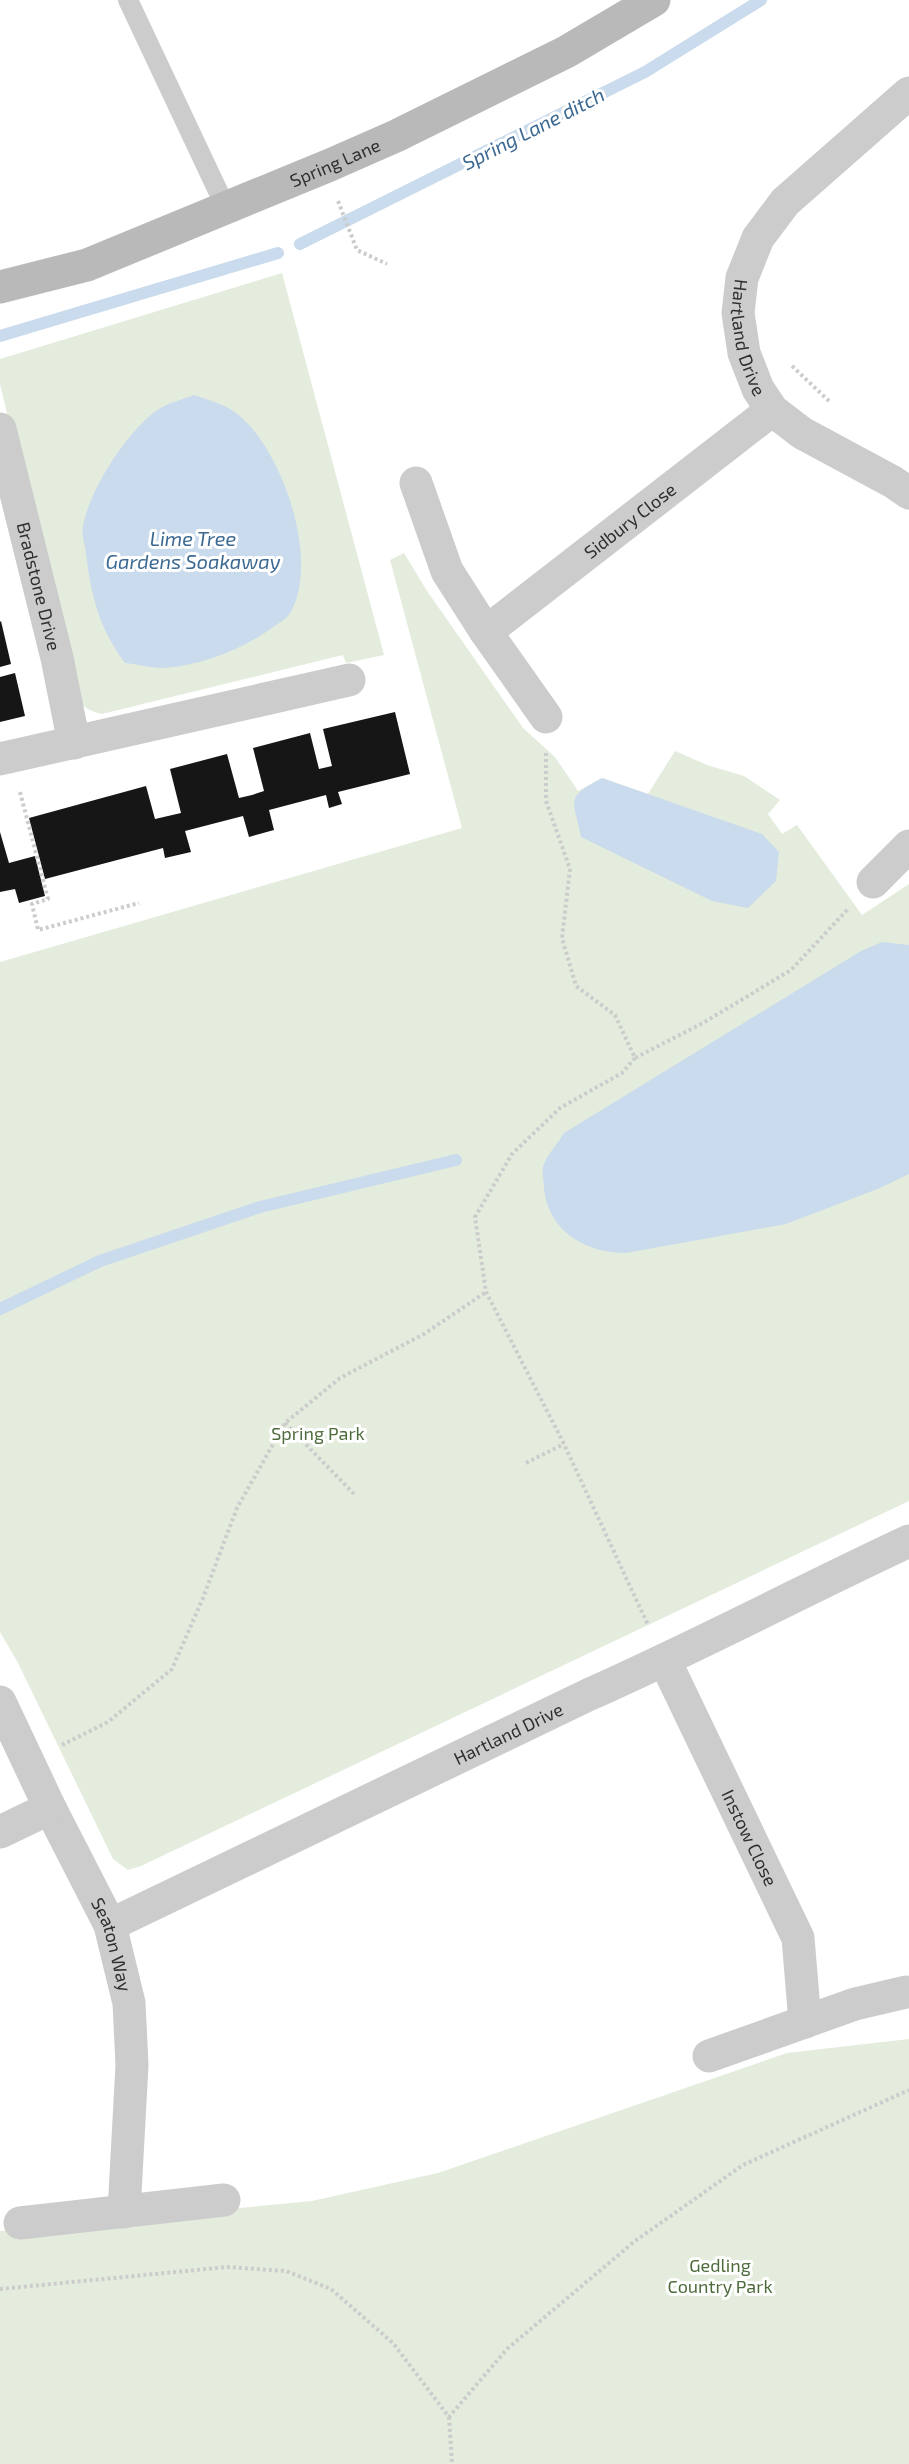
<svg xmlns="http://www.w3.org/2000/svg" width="909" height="2464" font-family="'Exo 2',sans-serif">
<rect width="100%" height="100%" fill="#fff"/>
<!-- green -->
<g fill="#e4ecdd">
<path d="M282,273L384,655L346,663L343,655L102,714C88,711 81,706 74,693L0,384V359Z"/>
<path d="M404,553L427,591L523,728L555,757L578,791L602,778L648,794L675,751L707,765L744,776L780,800L768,814L782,834L797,825L862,915L909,884V1501L141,1866L128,1870L113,1859L17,1661L0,1632V962L462,828L390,560Z"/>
<path d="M909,2039V2464H0V2231L312,2201L438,2173L787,2053Z"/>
</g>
<!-- water -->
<g fill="#c9dbec">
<path d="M194,395C208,400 224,404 236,413C282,447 321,562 290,613C287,618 281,622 276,625C244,649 202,666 162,668C150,668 137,664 125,663C99,628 91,596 86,553C85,544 81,534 83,526C90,489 126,433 156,411C167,403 181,400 194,395Z"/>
<path d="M602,778L762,834L779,852L776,881L748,908L712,901L581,837C573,798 565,798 602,778Z"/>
<path d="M882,942L909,945V1174L880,1188L786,1224L626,1253C585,1253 548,1231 544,1188C544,1181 541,1170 544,1164C548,1154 558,1143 564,1133L861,951Z"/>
</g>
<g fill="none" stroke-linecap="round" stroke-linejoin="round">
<!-- stream -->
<g stroke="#c9dbec" stroke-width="12">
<path d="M300,244L645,72L761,0"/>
<path d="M0,336L278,253"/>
<path d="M0,1309L100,1261L260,1207L456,1160"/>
</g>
</g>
<!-- building -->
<g fill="#161616">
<path d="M1,621L11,664L0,667V622Z"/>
<path d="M15,673L25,716L0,722V677Z"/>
<path d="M395,712L410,774L338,792L342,804L329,808L326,795L269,810L274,830L249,837L243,816L185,831L191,852L165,858L163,848L45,879L29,818L146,786L155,819L181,813L170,769L227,754L239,798L252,795L264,791L253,748L310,733L319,769L332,766L323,729Z"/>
<path d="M0,832L9,863L35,856L45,896L19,903L15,889L0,892Z"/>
</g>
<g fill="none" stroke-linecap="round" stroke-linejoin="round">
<!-- path -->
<g stroke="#ccc" stroke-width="4" stroke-dasharray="3 3" stroke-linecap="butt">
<path d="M338,201L357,250L387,264"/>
<path d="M792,366L830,402"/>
<path d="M546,753V801L570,869L562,938L576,986L615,1015L635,1058L703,1023L791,970L848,909"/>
<path d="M20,792L48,899L32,904L38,930L139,903"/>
<path d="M635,1058L622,1073L560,1108L512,1154L475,1217L486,1292L564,1444L648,1625"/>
<path d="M285,1423L356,1496"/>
<path d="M526,1463L564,1444"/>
<path d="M62,1745L108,1722L172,1669L203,1598L237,1508L285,1423L340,1378L424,1334L486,1292"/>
<path d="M0,2289L227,2267L286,2271L331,2289L393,2343L449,2417L507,2349L635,2241L743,2165L909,2090"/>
<path d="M449,2417L452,2464"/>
</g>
<!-- lane -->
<path stroke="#ccc" stroke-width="20" d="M128,0L226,208"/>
<!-- street -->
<g stroke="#ccc" stroke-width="33">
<path id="s1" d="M909,93L785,202L758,238L742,278L738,313L744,353L758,389L772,410L802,433L893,482L909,493"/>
<path id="s2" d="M0,429L57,658L74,743"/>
<path d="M416,483L447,571L486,632L546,717"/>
<path id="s3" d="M486,632L772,410"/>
<path d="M0,759L349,680"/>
<path d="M873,882L909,846"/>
<path id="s4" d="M665,1661L798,1938L805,2022"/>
<path id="s5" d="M0,1702L50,1808L110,1925L129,2003L132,2065L124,2212"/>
<path d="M0,1832L50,1808"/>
<path id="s6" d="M110,1925L590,1694C698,1646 802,1591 909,1541"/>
<path d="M709,2056L855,2004L906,1992"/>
<path d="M20,2223L224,2200"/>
</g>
<!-- secondary -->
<path stroke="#b9b9b9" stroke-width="33" id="s7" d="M0,287L87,265L330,165L396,136L566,52L654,0"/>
</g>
<g text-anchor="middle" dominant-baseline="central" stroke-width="6" stroke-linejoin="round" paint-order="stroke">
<!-- street labels -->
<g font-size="18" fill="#2f2f2f" stroke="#fff">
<text stroke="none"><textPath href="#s7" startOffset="358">Spring Lane</textPath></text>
<text stroke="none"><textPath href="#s1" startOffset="314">Hartland Drive</textPath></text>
<text stroke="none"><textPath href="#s3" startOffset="182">Sidbury Close</textPath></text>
<text stroke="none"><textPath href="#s2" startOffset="162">Bradstone Drive</textPath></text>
<text stroke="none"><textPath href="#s6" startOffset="442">Hartland Drive</textPath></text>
<text stroke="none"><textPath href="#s4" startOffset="196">Instow Close</textPath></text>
<text stroke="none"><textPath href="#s5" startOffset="268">Seaton Way</textPath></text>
</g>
<!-- park labels -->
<g font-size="18" fill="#4e6b3c" stroke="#fff">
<text x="318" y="1433">Spring Park</text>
<text x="720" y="2265">Gedling<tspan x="720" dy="21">Country Park</tspan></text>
</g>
<!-- water labels -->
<g font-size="20" font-style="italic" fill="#3c6992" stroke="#fff">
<text transform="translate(533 128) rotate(-27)">Spring Lane ditch</text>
<text x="193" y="538">Lime Tree<tspan x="193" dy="23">Gardens Soakaway</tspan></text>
</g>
</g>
</svg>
